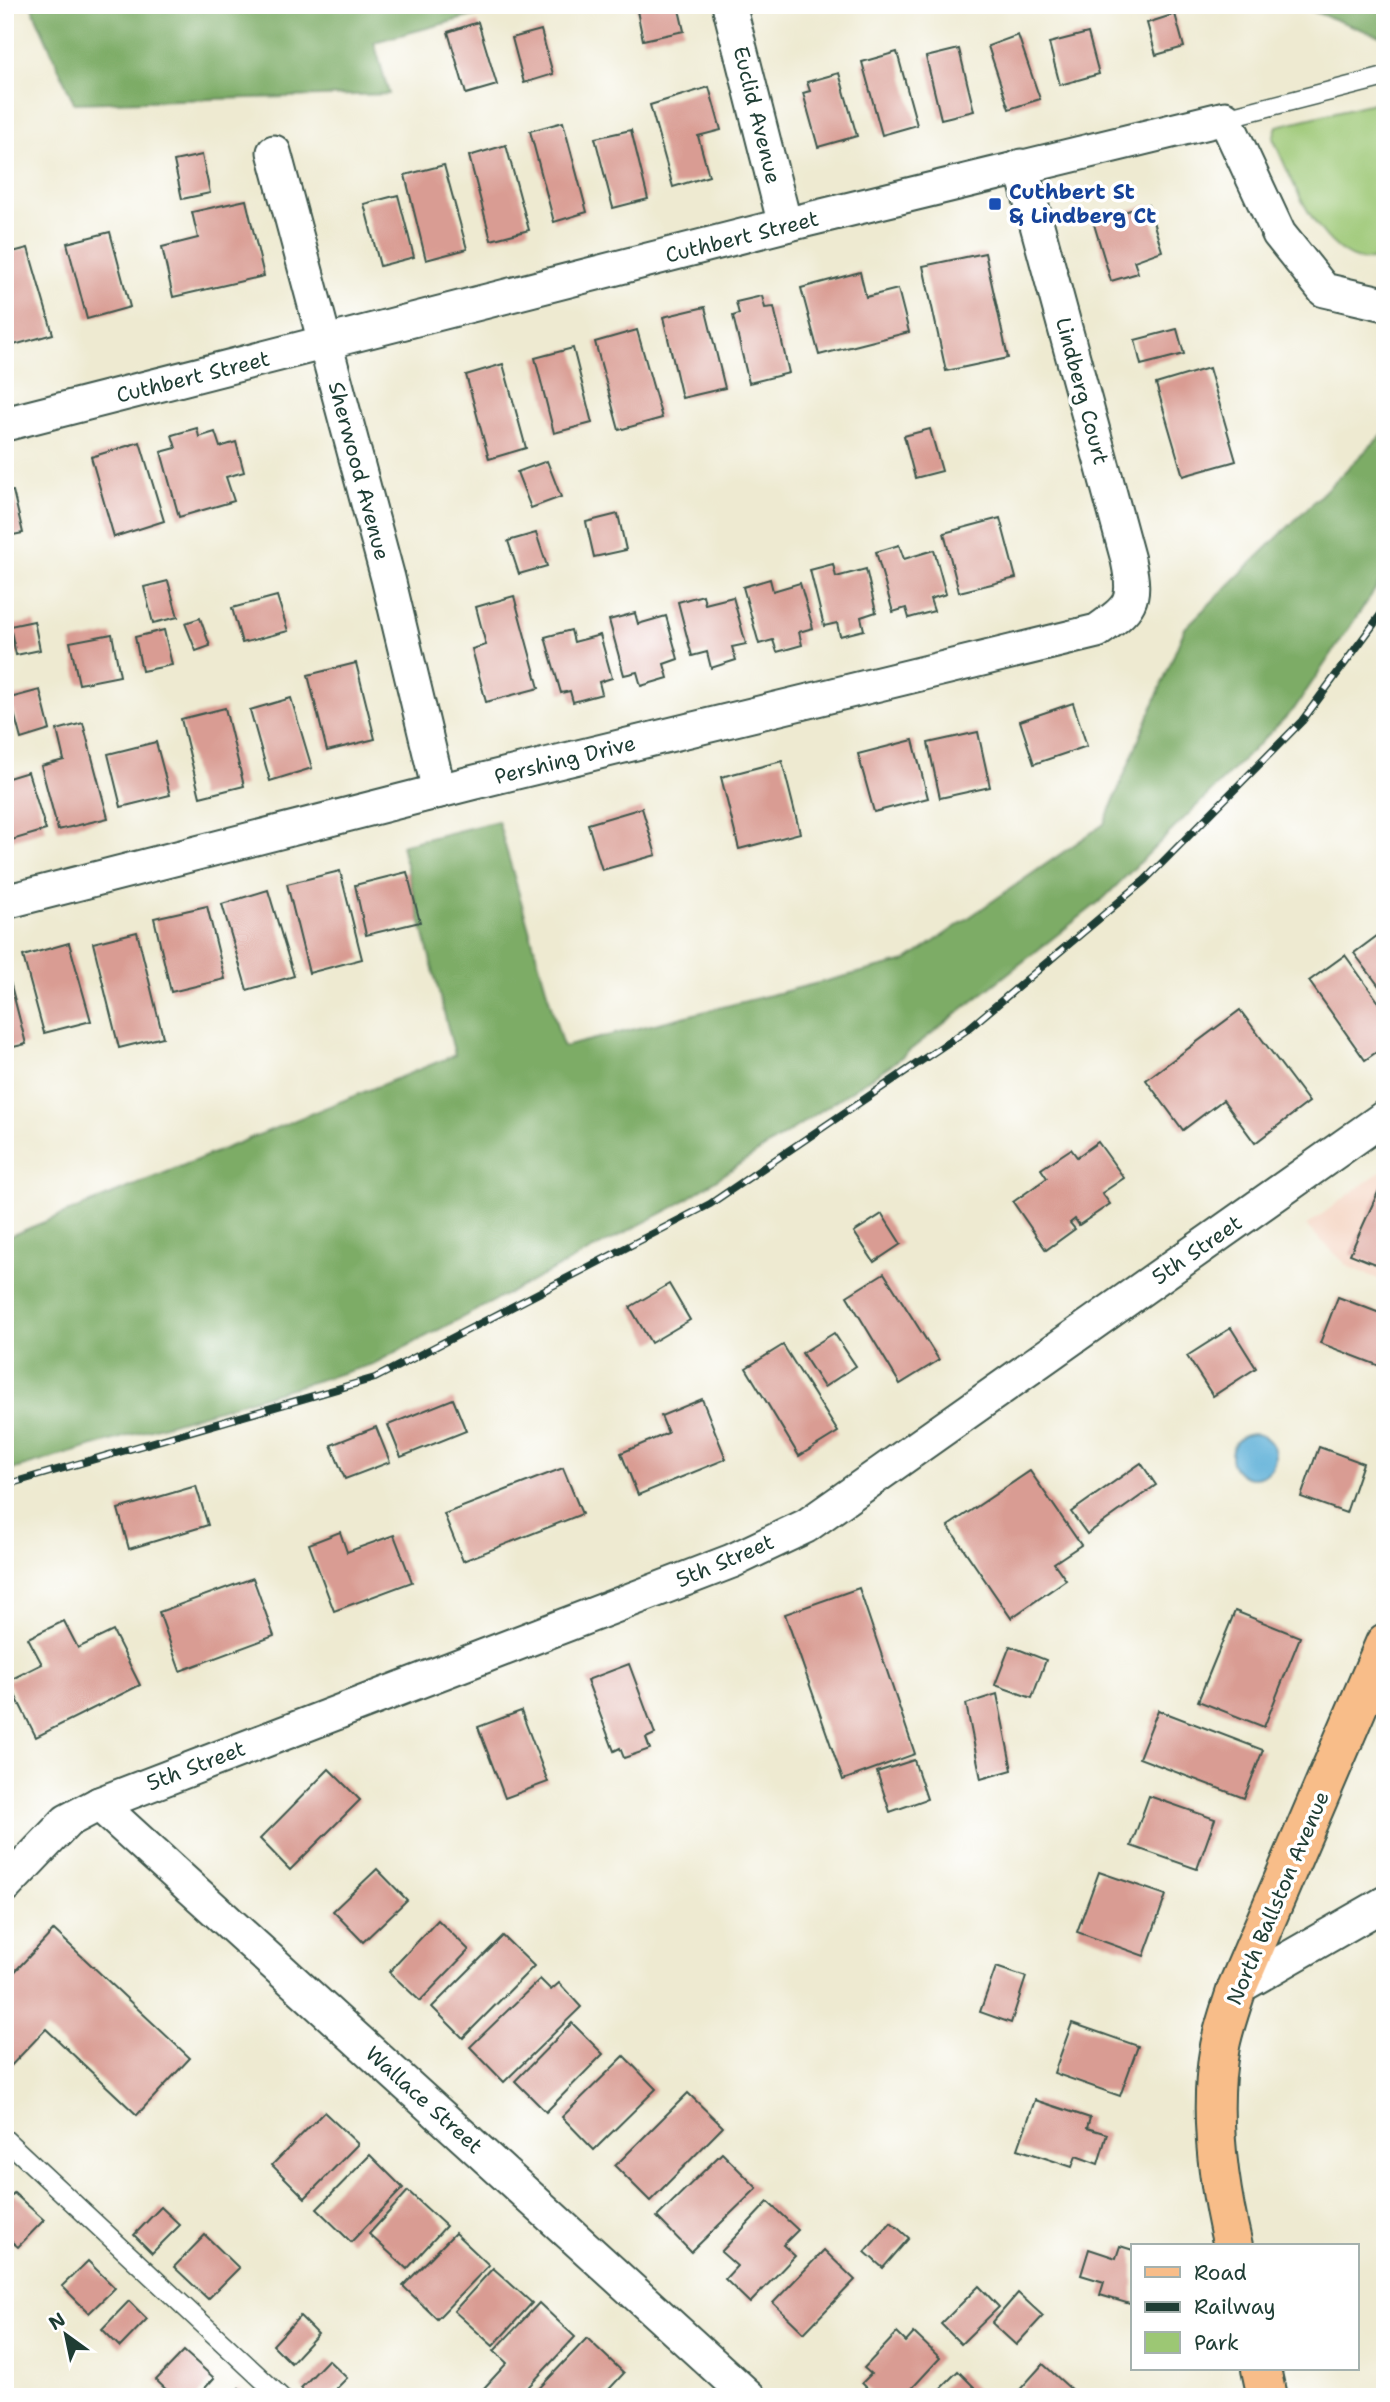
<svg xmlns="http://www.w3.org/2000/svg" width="1390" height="2402" font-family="'Shantell Sans',sans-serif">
<rect width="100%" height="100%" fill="#fff"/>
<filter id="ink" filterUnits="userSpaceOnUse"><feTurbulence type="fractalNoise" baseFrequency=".0143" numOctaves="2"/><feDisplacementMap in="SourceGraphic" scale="14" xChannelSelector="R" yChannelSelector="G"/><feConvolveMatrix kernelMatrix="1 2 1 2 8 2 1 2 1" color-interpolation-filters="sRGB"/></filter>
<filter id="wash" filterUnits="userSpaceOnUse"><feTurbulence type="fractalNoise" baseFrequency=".00686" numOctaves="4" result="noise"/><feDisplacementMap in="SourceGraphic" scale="28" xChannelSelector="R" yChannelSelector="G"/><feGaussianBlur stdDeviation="1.57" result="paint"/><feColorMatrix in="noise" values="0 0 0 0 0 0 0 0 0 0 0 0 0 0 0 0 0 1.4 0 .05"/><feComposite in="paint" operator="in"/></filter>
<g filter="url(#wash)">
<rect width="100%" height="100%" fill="#eeead1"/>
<!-- built -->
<path fill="#f4d3c0" d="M1385,1168V1282L1349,1267L1306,1226Z"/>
<!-- green -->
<path fill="#9cc774" stroke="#5e8254" stroke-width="2" d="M1385,100V257C1328,280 1291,178 1273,138L1277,126Z"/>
<!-- forest -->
<g fill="#7dac66" stroke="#4e744d" stroke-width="2">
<path d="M31,5H514L374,42L389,94L74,103Z"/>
<path d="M1296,5H1385V36L1382,37Z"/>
<path d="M1385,432V575L1294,709L1104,898L895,1062L676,1206L373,1364L5,1472V1238L455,1055L401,845L498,821L563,1047L906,961L1104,824L1185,628Z"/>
</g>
<!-- water -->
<circle fill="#5cafd7" stroke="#3e7686" stroke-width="2" cx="1253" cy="1456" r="22"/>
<g id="blocks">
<!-- building -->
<g fill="#d99c93">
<path d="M678,5L684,31L643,40L636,6Z"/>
<path d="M1175,14L1184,47L1156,55L1147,23Z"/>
<path d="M478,22L497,85L466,94L448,32Z"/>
<path d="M541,30L553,74L524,83L512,38Z"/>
<path d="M1088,33L1099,74L1060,85L1049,43Z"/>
<path d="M1018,35L1040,99L1009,109L988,46Z"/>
<path d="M959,49L974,111L941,119L926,57Z"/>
<path d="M897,52L917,125L882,135L862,62Z"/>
<path d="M839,73L857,136L818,147L803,93L810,91L807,82Z"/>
<path d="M709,87L721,130L698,136L709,176L673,187L650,105Z"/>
<path d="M563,122L587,212L554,222L530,131Z"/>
<path d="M631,130L648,199L613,208L595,138Z"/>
<path d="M506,145L529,230L491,240L469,156Z"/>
<path d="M202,155L210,193L182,199L174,161Z"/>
<path d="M444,165L467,249L426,260L405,175Z"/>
<path d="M398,195L414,257L380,266L364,204Z"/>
<path d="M246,200L264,276L173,297L162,247L198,238L192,212Z"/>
<path d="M1148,205L1162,251L1134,261L1138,273L1111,281L1093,221Z"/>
<path d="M110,232L130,307L87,319L67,243Z"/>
<path d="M28,248L53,334L7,347L5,254Z"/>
<path d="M985,253L1008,358L946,371L923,266Z"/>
<path d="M860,272L866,297L898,289L909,332L819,355L801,288Z"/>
<path d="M762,296L765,308L774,307L789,373L749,383L733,316L739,314L736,302Z"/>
<path d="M705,307L725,388L682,398L663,317Z"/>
<path d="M1177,329L1184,354L1141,365L1135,340Z"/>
<path d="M637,330L662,418L619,430L595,342Z"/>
<path d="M573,348L592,423L554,433L535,358Z"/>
<path d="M503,364L526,448L489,459L466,375Z"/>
<path d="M1209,368L1236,461L1183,476L1156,384Z"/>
<path d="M197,428L199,437L215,432L220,447L236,442L244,472L226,477L234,501L179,517L161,452L176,448L172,435Z"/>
<path d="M930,429L942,471L915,478L904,436Z"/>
<path d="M140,442L164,521L114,537L91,457Z"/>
<path d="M547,461L561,497L531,508L517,472Z"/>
<path d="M13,491L23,533L8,536L12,553L5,554V492Z"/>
<path d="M618,514L626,550L594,557L586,522Z"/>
<path d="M1000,518L1016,578L959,592L944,533Z"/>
<path d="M536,533L547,566L519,574L508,541Z"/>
<path d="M899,545L904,559L934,550L946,594L930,599L934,611L909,618L906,608L893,612L876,552Z"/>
<path d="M833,564L836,577L866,569L876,612L861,617L864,630L840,636L837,623L824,626L810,570Z"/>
<path d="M770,579L773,591L800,583L813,628L799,632L802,645L777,652L773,640L759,644L743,587Z"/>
<path d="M168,581L178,617L153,623L144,587Z"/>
<path d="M703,595L705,604L733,597L746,644L732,647L736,660L711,668L707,652L692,656L678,602Z"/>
<path d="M277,596L288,631L242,643L232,608Z"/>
<path d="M514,596L539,688L486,702L472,649L486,645L476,607Z"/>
<path d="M635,613L638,624L666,616L678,659L664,664L668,678L641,686L637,672L624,675L609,620Z"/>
<path d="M200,618L210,646L196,651L185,623Z"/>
<path d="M34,621L40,650L16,655L10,626Z"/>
<path d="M164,630L172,665L142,671L135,637Z"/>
<path d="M571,630L574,642L600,635L612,678L599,682L602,694L573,702L570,691L561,693L545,637Z"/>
<path d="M112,634L120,676L79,684L70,642Z"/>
<path d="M356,663L375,739L327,751L308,675Z"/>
<path d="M40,690L50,730L21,739L10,698Z"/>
<path d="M291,698L312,768L270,781L250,710Z"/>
<path d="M1073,703L1087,746L1034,764L1020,721Z"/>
<path d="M225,708L244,786L200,797L181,719Z"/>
<path d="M83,723L108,818L58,830L41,766L64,760L57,730Z"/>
<path d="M978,732L990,787L940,798L928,743Z"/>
<path d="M913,740L928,798L874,812L858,754Z"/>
<path d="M156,742L170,795L121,807L108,754Z"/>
<path d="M782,761L800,833L739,849L721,777Z"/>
<path d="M28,772L46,830L5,842V779Z"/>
<path d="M642,808L656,855L602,870L588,824Z"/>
<path d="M340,871L362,959L309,973L287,884Z"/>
<path d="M407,872L420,922L366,935L355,885Z"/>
<path d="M268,890L294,976L247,990L222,904Z"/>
<path d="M207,906L225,979L171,992L154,918Z"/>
<path d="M1385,930V994L1354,953Z"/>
<path d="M137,932L163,1037L119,1048L93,943Z"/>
<path d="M69,943L91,1021L44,1033L23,956Z"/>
<path d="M1345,955L1385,1011V1046L1365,1060L1309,981Z"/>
<path d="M5,962L26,1044L5,1049Z"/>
<path d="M1240,1010L1309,1102L1255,1143L1223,1100L1183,1130L1146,1080Z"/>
<path d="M1098,1142L1124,1178L1102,1193L1110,1204L1079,1225L1075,1219L1070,1223L1075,1229L1046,1250L1013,1202L1047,1178L1041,1169L1071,1149L1077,1157Z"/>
<path d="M1385,1177V1268L1350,1254Z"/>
<path d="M882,1214L901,1244L874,1262L854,1232Z"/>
<path d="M884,1273L939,1360L900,1384L847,1296Z"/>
<path d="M669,1284L690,1320L651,1343L630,1307Z"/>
<path d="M1338,1297L1385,1315V1368L1320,1343Z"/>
<path d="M1231,1328L1256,1368L1213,1396L1187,1356Z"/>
<path d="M834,1333L856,1366L824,1387L802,1353Z"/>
<path d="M783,1345L838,1432L799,1456L746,1368Z"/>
<path d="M453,1399L466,1431L401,1457L388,1425Z"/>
<path d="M702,1399L726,1459L638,1495L621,1453L668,1433L661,1416Z"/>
<path d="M376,1427L390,1462L345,1479L331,1445Z"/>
<path d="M1319,1447L1363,1463L1346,1513L1301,1497Z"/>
<path d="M1141,1463L1156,1485L1087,1534L1071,1512Z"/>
<path d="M563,1468L582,1514L463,1561L444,1514Z"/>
<path d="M1030,1471L1081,1545L1054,1563L1066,1580L1011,1618L948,1526Z"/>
<path d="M196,1486L208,1525L129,1549L118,1509Z"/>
<path d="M340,1532L347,1552L394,1535L412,1582L334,1611L309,1544Z"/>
<path d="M253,1578L274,1636L180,1671L159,1612Z"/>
<path d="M859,1588L915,1754L843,1780L785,1614Z"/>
<path d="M1235,1611L1300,1637L1264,1727L1198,1701Z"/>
<path d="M64,1621L78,1648L113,1631L140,1685L36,1737L8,1681L42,1664L28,1638Z"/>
<path d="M1010,1646L1046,1660L1032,1698L995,1685Z"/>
<path d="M629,1664L655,1734L646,1738L650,1749L624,1758L620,1748L614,1751L587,1680Z"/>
<path d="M997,1694L1012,1770L981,1779L966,1704Z"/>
<path d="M1158,1710L1263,1750L1244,1798L1139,1758Z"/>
<path d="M521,1711L548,1782L505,1798L478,1727Z"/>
<path d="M914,1760L927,1799L890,1812L877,1772Z"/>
<path d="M329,1769L360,1800L290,1870L260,1839Z"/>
<path d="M1149,1796L1215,1819L1197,1869L1131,1846Z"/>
<path d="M377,1869L407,1900L363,1942L333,1911Z"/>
<path d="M1099,1872L1166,1895L1144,1956L1077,1932Z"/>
<path d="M438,1920L469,1950L420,2001L389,1972Z"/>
<path d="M54,1930L190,2058L137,2115L46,2029L5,2072V1982Z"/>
<path d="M503,1936L534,1966L463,2038L432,2007Z"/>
<path d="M996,1967L1026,1977L1011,2023L980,2012Z"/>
<path d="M540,1979L551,1990L559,1983L581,2007L504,2082L470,2047Z"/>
<path d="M572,2023L603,2054L546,2112L515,2081Z"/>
<path d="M1072,2023L1138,2046L1120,2096L1054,2073Z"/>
<path d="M624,2056L656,2089L594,2150L562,2117Z"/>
<path d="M688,2093L723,2127L650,2201L615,2166Z"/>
<path d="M1035,2100L1090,2118L1087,2128L1107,2134L1098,2164L1076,2156L1072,2167L1018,2149Z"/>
<path d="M324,2112L358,2144L305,2198L272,2165Z"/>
<path d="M722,2153L757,2188L691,2252L657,2217Z"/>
<path d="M370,2155L403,2188L351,2242L317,2209Z"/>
<path d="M408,2191L446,2226L407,2269L369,2234Z"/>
<path d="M14,2193L44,2220L18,2247L5,2236V2202Z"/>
<path d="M768,2202L798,2230L783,2245L795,2256L750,2303L725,2279L737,2266L721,2252Z"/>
<path d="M161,2207L180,2225L152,2253L134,2235Z"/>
<path d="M891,2222L909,2238L883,2268L865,2252Z"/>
<path d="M455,2233L489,2265L437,2319L403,2286Z"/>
<path d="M205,2235L239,2268L208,2299L174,2267Z"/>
<path d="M1120,2246L1133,2250V2305L1100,2295L1104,2282L1081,2275L1089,2249L1116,2258Z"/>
<path d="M824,2250L855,2280L804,2333L773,2303Z"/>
<path d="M88,2261L115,2288L89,2313L62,2286Z"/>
<path d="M493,2268L532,2303L493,2346L454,2311Z"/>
<path d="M979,2286L999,2307L961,2344L941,2324Z"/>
<path d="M1018,2293L1043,2316L1016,2345L992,2323Z"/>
<path d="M129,2301L147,2319L120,2347L102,2329Z"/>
<path d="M539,2303L575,2337L519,2397H494L484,2388L507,2363L494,2351Z"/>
<path d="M300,2316L318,2334L291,2363L273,2345Z"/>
<path d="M897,2333L906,2342L914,2333L940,2358L904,2397H876L862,2383L871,2374L864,2368Z"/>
<path d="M587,2338L624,2373L602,2397H531Z"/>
<path d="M184,2351L214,2378L197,2397H174L156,2380Z"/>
<path d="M328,2360L347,2378L328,2397H310L301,2388Z"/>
<path d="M1043,2364L1073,2391L1068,2397H1019L1016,2394Z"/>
<path d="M958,2371L984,2397H932Z"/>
<path d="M239,2388L248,2397H230Z"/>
</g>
</g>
</g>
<g filter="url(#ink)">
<use href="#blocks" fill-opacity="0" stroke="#3e574c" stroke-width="2"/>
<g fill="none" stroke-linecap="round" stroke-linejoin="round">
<!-- lane casing -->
<g stroke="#3e574c" stroke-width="21">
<g id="lane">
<path d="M1225,118L1385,77"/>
<path d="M5,2139L281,2397"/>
</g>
</g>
<!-- street casing -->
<g stroke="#3e574c" stroke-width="37">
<g id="street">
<path d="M729,5L785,225"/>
<path d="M274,152L388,578L439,791"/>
<path d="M5,424L785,225L1225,118L1279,234L1324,290L1385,304"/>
<path d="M5,902L471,783L1097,631C1131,607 1137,602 1128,560L1021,166"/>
<path d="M99,1804L749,2397"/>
<path d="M5,1886L67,1821L99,1804L732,1561L806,1526L1385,1117"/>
<path d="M1237,1988L1385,1903"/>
</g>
</g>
<!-- primary casing -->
<g stroke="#3e574c" stroke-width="42">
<g id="primary">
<path d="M1233,2246C1218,2183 1208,2111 1220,2046C1224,2026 1231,2007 1237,1988L1385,1643"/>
<path d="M1261,2369L1267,2397"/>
</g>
</g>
<!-- lane -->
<use href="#lane" stroke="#fff" stroke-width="18"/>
<!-- street -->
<use href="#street" stroke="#fff" stroke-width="33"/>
<!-- primary -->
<use href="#primary" stroke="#f8bd89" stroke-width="38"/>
<!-- rail casing -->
<g stroke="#1f3d34" stroke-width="8">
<path id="rail" d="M5,1485L375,1378L710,1204L968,1029L1145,880L1302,721L1385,609"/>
</g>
<!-- rail -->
<use href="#rail" stroke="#fff" stroke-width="5" stroke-dasharray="16" stroke-linecap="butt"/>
</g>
</g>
<!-- markers -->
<rect fill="#1a4fb4" stroke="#fff" stroke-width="2.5" x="988" y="197" width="14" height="14" rx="3.5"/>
<g text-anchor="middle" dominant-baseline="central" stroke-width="7" stroke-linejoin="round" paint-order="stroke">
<!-- street labels -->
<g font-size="21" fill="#1f3d34" stroke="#fff">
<text transform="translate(757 115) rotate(76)">Euclid Avenue</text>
<text transform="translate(742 237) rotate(-14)">Cuthbert Street</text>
<text transform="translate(193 377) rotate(-14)">Cuthbert Street</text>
<text transform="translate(1082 391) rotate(75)">Lindberg Court</text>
<text transform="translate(359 471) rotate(75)">Sherwood Avenue</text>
<text transform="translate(565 760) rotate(-14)">Pershing Drive</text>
<text transform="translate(1197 1250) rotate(-35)">5th Street</text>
<text transform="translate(725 1561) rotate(-23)">5th Street</text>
<text transform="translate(196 1766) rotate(-21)">5th Street</text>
<text transform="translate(1278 1898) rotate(-67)">North Ballston Avenue</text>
<text transform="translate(424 2100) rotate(42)">Wallace Street</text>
</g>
<!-- transit labels -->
<g font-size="21" font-weight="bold" fill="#164399" stroke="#fff" text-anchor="start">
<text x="1009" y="192">Cuthbert St<tspan x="1009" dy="24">&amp; Lindberg Ct</tspan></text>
</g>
</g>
<!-- margin -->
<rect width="1390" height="2402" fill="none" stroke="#fff" stroke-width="28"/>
<!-- legend -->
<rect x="1131" y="2244" width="228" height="126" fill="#ffffff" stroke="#a5b1ae" stroke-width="2"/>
<rect x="1145" y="2267" width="35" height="10" fill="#f8bd89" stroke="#a5b1ae" stroke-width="2"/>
<text x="1194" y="2280" font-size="21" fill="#1f3d34">Road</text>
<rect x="1145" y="2302" width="35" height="10" fill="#1f3d34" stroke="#a5b1ae" stroke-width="2"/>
<text x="1194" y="2314" font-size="21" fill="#1f3d34">Railway</text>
<rect x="1145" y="2332" width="35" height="21" fill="#9cc774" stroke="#a5b1ae" stroke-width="2"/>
<text x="1194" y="2350" font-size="21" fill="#1f3d34">Park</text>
<!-- north arrow -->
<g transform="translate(66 2335) rotate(327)" stroke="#ffffff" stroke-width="5" paint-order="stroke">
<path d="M0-5L12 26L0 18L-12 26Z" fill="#1f3d34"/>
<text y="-10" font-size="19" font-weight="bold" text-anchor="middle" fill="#1f3d34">N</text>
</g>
</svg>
